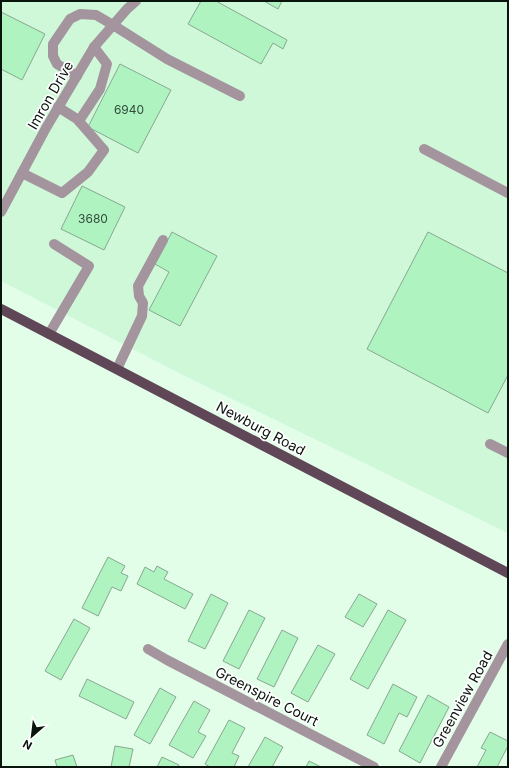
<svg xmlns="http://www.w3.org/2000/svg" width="509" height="768" font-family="Inter,sans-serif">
<rect width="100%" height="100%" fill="#e2fde8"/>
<!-- built -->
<path fill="#cff8d8" d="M1,1H508V533L185,376L1,281Z"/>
<!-- building -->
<g fill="#aff3c1" stroke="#88a890">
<path d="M201,1H216L287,40L283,49L273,43L261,64L188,24Z"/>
<path d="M264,1H282L278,9Z"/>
<path d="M1,12L45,34L22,80L1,69Z"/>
<path d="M120,64L171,90L138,153L88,127Z"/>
<path d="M82,186L125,207L104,250L61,229Z"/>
<path d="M172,232L217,256L180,326L149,310L169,272L155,264Z"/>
<path d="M428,232L508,273V375L488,413L367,349Z"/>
<path d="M108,557L125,566L121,573L128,576L121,591L112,587L98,616L82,608Z"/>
<path d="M157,566L168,572L164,579L193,594L185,609L137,584L145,567L154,572Z"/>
<path d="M211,594L228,603L205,649L188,641Z"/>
<path d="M359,594L377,604L363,627L345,617Z"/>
<path d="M249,610L265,618L239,669L223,661Z"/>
<path d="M388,610L406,620L368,689L350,679Z"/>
<path d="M74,619L90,628L61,680L45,671Z"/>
<path d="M282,630L298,638L274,687L257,679Z"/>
<path d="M318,645L335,654L308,702L291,693Z"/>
<path d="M87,679L134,702L126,719L79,696Z"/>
<path d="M393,684L417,697L407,717L399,713L384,744L367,735Z"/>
<path d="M160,688L176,697L150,744L134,735Z"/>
<path d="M428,695L449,707L420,763L399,751Z"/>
<path d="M194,701L210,710L198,732L206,736L193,758L169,745Z"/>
<path d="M229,720L245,728L232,753L239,756L234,767H210L205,764Z"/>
<path d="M490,732L508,741V746L497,767H477L486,750L481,748Z"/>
<path d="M265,737L283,747L272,767H248Z"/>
<path d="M115,746L133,749L129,767H111Z"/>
<path d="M73,755L77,767H57L55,760Z"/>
<path d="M162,757L179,765L178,767H157Z"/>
<path d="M309,761L321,767H306Z"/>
</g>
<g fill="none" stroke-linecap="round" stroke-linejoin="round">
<!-- minor -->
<g stroke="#a3949e" stroke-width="10">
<path d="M77,76L57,64L53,56V44L70,19L80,14L96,15L113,25L167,59L240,96"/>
<path d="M79,121L100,89L107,64L94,47"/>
<path d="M424,149L508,193"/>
<path d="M22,173L62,193L88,172L104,150L77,119L58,107"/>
<path d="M1,212L46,128L94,47L127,9L136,1"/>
<path d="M49,334L89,266L54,244"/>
<path d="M117,369L142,316L143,303L139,296L138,286L163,240"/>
<path d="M490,444L508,453"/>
<path d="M148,649L167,660L374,767"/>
<path d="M441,767L508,644"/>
</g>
<!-- major -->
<path stroke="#604757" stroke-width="10" d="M1,309L508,573"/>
</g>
<g text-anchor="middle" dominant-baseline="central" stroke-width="3.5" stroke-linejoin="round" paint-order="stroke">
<!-- number labels -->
<g font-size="12" fill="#324c39">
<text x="129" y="109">6940</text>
<text x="93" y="218">3680</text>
</g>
<!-- street labels -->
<g font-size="14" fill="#08140c" stroke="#fff">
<text transform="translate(50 95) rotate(-60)">Imron Drive</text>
<text transform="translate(261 428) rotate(28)">Newburg Road</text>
<text transform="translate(267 696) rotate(27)">Greenspire Court</text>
<text transform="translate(462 699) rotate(-61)">Greenview Road</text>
</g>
</g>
<!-- border -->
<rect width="509" height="768" fill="none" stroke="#08140c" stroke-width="4"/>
<!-- north arrow -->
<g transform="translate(32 736) rotate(208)" stroke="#ffffff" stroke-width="3" paint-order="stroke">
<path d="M0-3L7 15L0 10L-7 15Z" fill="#08140c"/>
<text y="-6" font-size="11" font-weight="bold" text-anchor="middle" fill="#08140c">N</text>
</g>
</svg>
